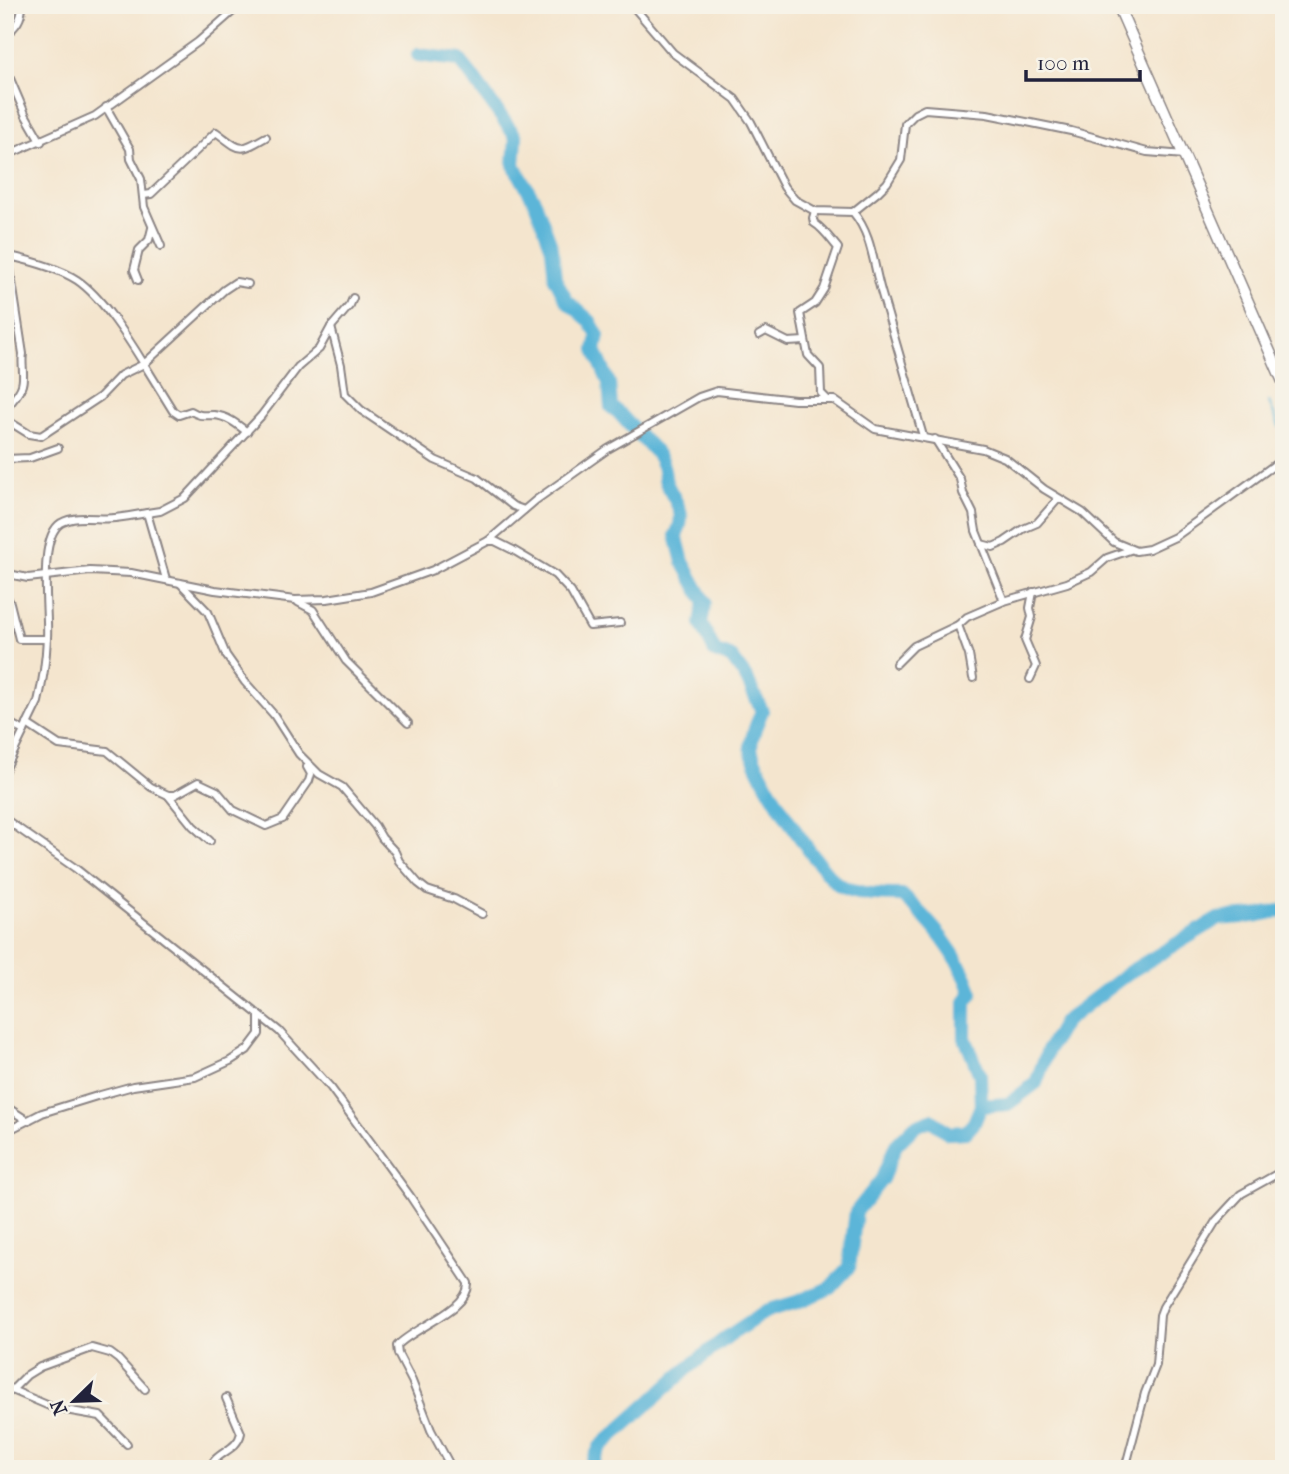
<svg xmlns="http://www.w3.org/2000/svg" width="1289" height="1474" font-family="'IM FELL French Canon',serif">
<rect width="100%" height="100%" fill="#f7f3e8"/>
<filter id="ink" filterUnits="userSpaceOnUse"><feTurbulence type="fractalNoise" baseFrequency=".0143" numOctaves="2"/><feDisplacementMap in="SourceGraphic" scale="14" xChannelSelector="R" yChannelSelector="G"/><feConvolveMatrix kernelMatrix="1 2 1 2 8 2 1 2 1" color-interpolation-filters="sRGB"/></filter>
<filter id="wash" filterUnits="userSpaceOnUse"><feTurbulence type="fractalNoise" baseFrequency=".00686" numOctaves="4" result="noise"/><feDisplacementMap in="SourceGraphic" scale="28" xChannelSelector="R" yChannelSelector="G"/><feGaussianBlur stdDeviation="1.57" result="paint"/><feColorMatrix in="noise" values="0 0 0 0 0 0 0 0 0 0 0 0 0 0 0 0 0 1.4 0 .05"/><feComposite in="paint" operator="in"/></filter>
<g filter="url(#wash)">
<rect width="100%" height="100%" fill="#f4e5ce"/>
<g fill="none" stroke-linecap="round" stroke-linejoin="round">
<!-- stream -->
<path stroke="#5bb5d8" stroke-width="2.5" d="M1269,402L1279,426L1284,430"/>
<!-- river -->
<g stroke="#5bb5d8" stroke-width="14">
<path d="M418,55L460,60L516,137L514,165L535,202L552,248L555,278L567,301L590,321L598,336L595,350L609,383L611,407L619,413L635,431"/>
<path d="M981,1106L1008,1104L1036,1083L1048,1050L1064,1022L1128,973L1218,919L1254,916L1284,910"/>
<path d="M590,1469L600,1447L688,1368L727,1337L766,1311L797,1302L830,1288L849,1267L856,1212L882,1179L896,1145L915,1126L931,1120L949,1133L966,1132L974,1123L981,1106L980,1075L965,1038V1002L972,993C958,953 932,923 902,895C883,895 855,895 838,884C819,871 752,769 751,747C751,735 758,721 762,711L747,679L731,657L715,652L701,623L705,602L683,562L676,535C688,511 675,504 666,482C664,477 665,471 663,466C659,453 648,444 639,435"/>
</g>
</g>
</g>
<g filter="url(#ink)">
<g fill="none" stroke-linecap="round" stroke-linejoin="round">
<!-- minor casing -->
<g stroke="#8b8484" stroke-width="10">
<g id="minor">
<path d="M632,5L673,53L735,99L751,122L784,187L795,200L815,211L853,212L878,192L887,183L901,160L905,124L915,114L925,109L987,114L1071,131L1147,152L1185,155"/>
<path d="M5,35C16,27 22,19 22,5"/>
<path d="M5,67L26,116L41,142"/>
<path d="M106,107L130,149L131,159L141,179L144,207L161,246"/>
<path d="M5,156L95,116L198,42L240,5"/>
<path d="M144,195L151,194L216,132C242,151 238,153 266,137"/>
<path d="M815,211L813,218L814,223C823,228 831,240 838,248L824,289L815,303L800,313L808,355L820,368L821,393L827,399"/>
<path d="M853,212C872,235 873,263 881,291C895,340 909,388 923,436"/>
<path d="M5,255C28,260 57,267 77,280C102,297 128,338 144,364L224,290L236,282L248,284"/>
<path d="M138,280L134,270L139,250L149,240L152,228"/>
<path d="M331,327L341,365L345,394L361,410L435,460L477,478L513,506L524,510"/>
<path d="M759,335L766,331L788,342L805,341"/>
<path d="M5,410C11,402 20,393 22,385C25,375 21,364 23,354L8,256"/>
<path d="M5,419L29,434L41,436L100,397L121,375L144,364L173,411L179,415L191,411C201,417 203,415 214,415C227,416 237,424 247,432"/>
<path d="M935,439L960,479L963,493L973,513L976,531L1004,601"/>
<path d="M5,459L30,458L58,448"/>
<path d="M488,541H495L513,550L555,575L571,592L590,626L620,623"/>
<path d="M981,544L993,547L1004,542L1023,529L1037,523L1058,499"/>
<path d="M5,569L13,575L28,578L90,571L131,573L215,590L295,600L327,599L371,592L433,570L488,541L536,500L608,449L699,397L717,391L795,400H834L875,429L983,449L1005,458L1044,489L1082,512L1114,542L1136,551L1149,549L1175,537L1284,458"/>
<path d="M166,579L147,513L160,511L185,498L261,416L298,367L319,349L331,327L350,305L353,298"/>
<path d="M180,583L208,612L226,655L245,682L274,715L299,754L319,774L342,787L375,826L382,838L395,852L399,861L418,883L427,890L454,899L482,914"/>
<path d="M5,593L10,603L19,639H47"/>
<path d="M298,602L313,610L346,661L408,723"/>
<path d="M958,625L969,655L973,678"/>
<path d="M896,664L914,646L958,625L967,617L1004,601L1067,583L1091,572L1107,558L1130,550"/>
<path d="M1030,679L1036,666L1025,640L1032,617L1030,608L1033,592"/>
<path d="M5,721L24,731"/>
<path d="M27,724L59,745L107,751L151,787L168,795H175L198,782L217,791L233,810L266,826L283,819L309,781L311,774L307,767"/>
<path d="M5,770L38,702C43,681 46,659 47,638C49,613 37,538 61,523C77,514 98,520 115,518C125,517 136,515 147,513"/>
<path d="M168,795L193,826L210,841"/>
<path d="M5,819L75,868L279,1031L331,1088L410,1196L468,1283C470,1310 412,1328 397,1346L398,1354L412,1381L431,1430L452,1469"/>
<path d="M5,1106L28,1121"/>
<path d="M5,1132L42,1113L97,1096L133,1086L195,1077L230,1061L247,1050L259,1034V1017"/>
<path d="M12,1390L27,1375L40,1367L92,1348L110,1353L118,1359L145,1389"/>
<path d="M5,1395L12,1390L54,1408L100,1416L127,1444"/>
<path d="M210,1469C215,1451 237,1452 241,1433L226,1398"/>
<path d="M1125,1469L1145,1393L1156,1365L1160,1315L1163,1307L1216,1221L1241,1194L1284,1170"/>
</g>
</g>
<!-- primary casing -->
<g stroke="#8b8484" stroke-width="13">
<path id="primary" d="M1118,5L1284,384"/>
</g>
<!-- minor -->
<use href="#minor" stroke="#fff" stroke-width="6"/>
<!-- primary -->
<use href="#primary" stroke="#fff" stroke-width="10"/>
</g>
</g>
<!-- margin -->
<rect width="1289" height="1474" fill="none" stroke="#f7f3e8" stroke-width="28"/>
<!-- north arrow -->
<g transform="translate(74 1401) rotate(247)" stroke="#f7f3e8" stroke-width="5" paint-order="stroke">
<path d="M0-5L12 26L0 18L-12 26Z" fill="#22223b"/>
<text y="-10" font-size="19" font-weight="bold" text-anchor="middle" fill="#22223b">N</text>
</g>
<!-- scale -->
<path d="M1026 70v10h114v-10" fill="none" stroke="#22223b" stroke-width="3.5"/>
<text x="1037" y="70" font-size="21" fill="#22223b" stroke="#f7f3e8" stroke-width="5" paint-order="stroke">100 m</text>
</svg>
